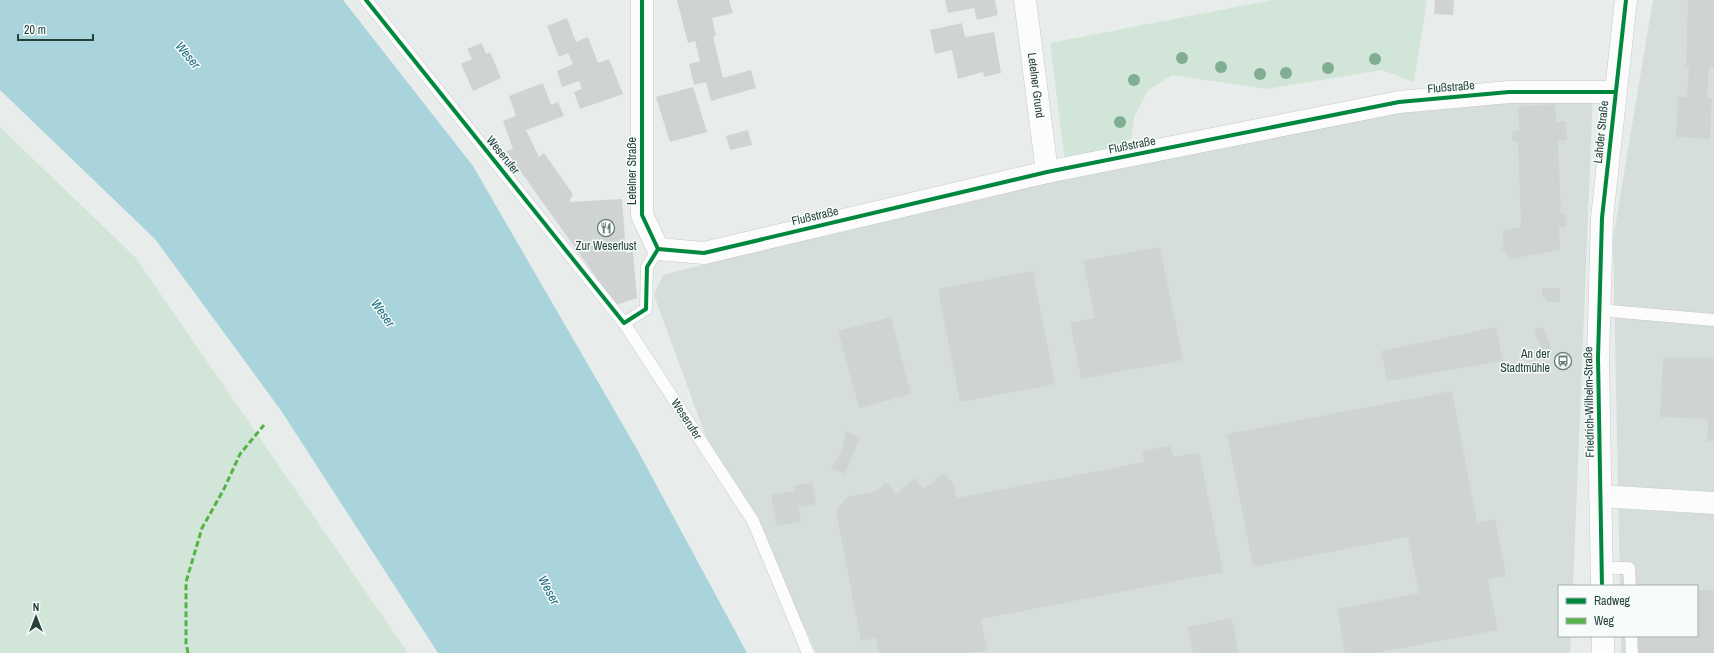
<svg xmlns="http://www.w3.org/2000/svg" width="1714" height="653" font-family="'Archivo Narrow',sans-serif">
<rect width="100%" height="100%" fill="#e8edeb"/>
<!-- built -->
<g fill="#d6dedb">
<path d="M1653,0H1714V653H1621V636H1697V586H1620L1613,239Z"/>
<path d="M1593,92L1573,586H1559V636H1571L1570,653H816L807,632L706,437L654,295L663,275L1041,178L1357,117Z"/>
</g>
<!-- green -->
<g fill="#d1e6d8">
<path d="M1272,0H1427L1414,82L1382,70L1267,89L1172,75L1148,90L1134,117L1131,139L1065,163L1050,43Z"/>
<path d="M0,127L135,257L408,653H0Z"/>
</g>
<!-- water -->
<path fill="#a9d4db" d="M0,0H343L473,166L638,451L747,653H438L280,409L155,239L0,90Z"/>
<!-- building -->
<g fill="#cfd4d2">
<path d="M677,0H729L733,13L712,18L716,36L713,37L723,78L751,70L756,88L711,101L706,82L694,85L689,64L700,61L695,41L688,43Z"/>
<path d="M945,0H995L998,15L977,20L974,8L948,13Z"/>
<path d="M1435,0H1454L1453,15L1434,14Z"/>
<path d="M1688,0H1714V68L1709,67L1707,98H1712L1710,139L1676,137L1678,97H1687L1689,67L1686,66Z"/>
<path d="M567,18L576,42L588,37L598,63L609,59L623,94L580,109L574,92L582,89L579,81L562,87L557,71L573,64L568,53L559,57L547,26Z"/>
<path d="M962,23L965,37L994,32L1001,73L984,77L983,72L958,79L952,50L935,54L930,30Z"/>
<path d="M482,43L486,54L490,52L501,78L473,91L461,64L472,59L467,49Z"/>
<path d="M543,83L551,105L558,102L564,116L526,130L539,157L544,153L573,194L569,202L622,199L626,253L633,252L637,298L616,305L506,151L513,149L503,121L516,116L509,96Z"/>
<path d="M693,87L707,132L670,142L656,97Z"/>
<path d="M1555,104L1556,122L1566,121L1567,140L1558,141L1561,214H1565L1566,227H1559L1560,250L1511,259L1505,252L1500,249L1504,246L1502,231L1521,227L1518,142H1514L1512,139L1513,131L1519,130L1518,107Z"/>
<path d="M748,130L752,145L730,150L726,136Z"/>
<path d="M1160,247L1183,360L1081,379L1070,323L1095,318L1083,261Z"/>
<path d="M1033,271L1055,384L960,402L938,289Z"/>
<path d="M1542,288H1560V302H1548L1542,296Z"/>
<path d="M891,317L911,394L859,408L838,331Z"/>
<path d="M1496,327L1503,361L1387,381L1381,351Z"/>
<path d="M1543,327L1552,351L1543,353L1534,330Z"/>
<path d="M1663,357L1714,358V441H1707L1708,419L1660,417Z"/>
<path d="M1452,391L1477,523L1495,519L1506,576L1488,580L1498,630L1376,653H1345L1337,609L1419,593L1408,537L1253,567L1227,434Z"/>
<path d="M845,431L860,437L845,474L831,468L840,455L844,442Z"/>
<path d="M1170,446L1173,457L1199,452L1223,572L981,619L987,650L970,653H879L876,638L861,641L836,511L847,497L877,491L886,482L896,494L915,478L924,489L944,473L953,484L957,498L1144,462L1142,451Z"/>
<path d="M812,482L816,504L798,507L801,521L777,526L771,495L795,491L794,486Z"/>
<path d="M1697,590H1714V653H1638V636H1697Z"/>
<path d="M1232,618L1239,653H1193L1188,627Z"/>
</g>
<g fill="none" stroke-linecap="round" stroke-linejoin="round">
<!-- service casing -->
<g stroke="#c5cac8" stroke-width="13">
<g id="service">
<path id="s1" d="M366,0L624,323L753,521L808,653"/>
<path d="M1598,310L1714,320"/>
<path d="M624,323L646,309L647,267L658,249"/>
<path d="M1602,568H1629L1630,586"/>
<path d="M1631,636L1632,653"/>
</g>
</g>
<!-- minor casing -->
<g stroke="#c5cac8" stroke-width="23">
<g id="minor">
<path d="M642,0V215L658,249L704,253L1047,172L1399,102L1509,92H1615"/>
<path id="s2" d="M1025,0L1047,172"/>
<path d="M1600,496L1714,503"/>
</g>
</g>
<!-- tertiary casing -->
<g stroke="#c5cac8" stroke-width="23">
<g id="tertiary">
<path d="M1602,586L1598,358L1602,218L1626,0"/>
<path d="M1603,636V653"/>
</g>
</g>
<!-- service -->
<use href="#service" stroke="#fcfcfc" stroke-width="12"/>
<!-- minor -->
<use href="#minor" stroke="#fcfcfc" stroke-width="22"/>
<!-- tertiary -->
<use href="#tertiary" stroke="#fcfcfc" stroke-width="22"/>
<!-- quiet -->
<path stroke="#55b346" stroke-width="3" stroke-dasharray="6 3" stroke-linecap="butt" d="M188,653L186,643V582L202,528L224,489L240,454L264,425"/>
<!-- cycleway casing -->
<g stroke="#f7fbf9" stroke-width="6">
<g id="cycleway">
<path d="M366,0L624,323L646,309L647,267L658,249"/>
<path d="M642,0V215L658,249"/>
<path d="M658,249L704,253L1047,172L1399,102L1509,92H1615"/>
<path d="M1602,586L1598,358L1602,218L1626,0"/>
</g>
</g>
<!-- cycleway -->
<use href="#cycleway" stroke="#00873e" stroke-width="4"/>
</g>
<!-- trees -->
<g fill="#81ae93">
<circle cx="1182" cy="58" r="6"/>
<circle cx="1375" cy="59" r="6"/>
<circle cx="1221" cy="67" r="6"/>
<circle cx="1328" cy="68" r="6"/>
<circle cx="1286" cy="73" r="6"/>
<circle cx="1260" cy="74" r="6"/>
<circle cx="1134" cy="80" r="6"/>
<circle cx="1120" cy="122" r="6"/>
</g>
<!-- icons -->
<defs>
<g id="restaurant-ring" transform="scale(0.9)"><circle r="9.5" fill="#f7fbf9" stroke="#697e78" stroke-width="1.5"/><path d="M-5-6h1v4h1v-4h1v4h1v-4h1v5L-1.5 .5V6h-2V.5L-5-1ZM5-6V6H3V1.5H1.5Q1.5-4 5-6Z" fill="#697e78"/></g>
<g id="bus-ring" transform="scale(0.9)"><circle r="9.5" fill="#f7fbf9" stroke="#697e78" stroke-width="1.5"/><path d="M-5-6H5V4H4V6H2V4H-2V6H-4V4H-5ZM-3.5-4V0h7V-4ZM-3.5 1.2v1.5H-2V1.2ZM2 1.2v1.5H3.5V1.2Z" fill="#697e78"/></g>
</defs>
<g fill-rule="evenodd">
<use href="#restaurant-ring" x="606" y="228"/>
<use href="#bus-ring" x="1563" y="361"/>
</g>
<g text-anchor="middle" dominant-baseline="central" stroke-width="3" stroke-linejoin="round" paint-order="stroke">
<!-- street labels -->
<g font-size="12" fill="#24423a" stroke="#f7fbf9">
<text stroke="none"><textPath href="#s2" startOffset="86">Letelner Grund</textPath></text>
<text transform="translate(1451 87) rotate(-5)">Flußstraße</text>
<text transform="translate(1601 132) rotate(-84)">Lahder Straße</text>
<text transform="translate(1132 145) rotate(-11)">Flußstraße</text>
<text transform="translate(503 155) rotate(51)">Weserufer</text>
<text transform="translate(632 171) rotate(-90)">Letelner Straße</text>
<text transform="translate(815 216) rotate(-13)">Flußstraße</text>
<text transform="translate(1589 402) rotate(-91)">Friedrich-Wilhelm-Straße</text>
<text stroke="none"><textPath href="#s1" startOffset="528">Weserufer</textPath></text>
</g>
<!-- poi labels -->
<g font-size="12" fill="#24423a" stroke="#f7fbf9">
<text x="606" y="246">Zur Weserlust</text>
<text x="1550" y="354" text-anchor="end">An der<tspan x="1550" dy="14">Stadtmühle</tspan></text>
</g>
<!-- water labels -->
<g font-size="13" font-style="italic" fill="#1c6f80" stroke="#f7fbf9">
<text transform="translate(188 55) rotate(50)">Weser</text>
<text transform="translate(383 313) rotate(54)">Weser</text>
<text transform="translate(549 590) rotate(62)">Weser</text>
</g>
</g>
<!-- legend -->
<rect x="1558" y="585" width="140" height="52" fill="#f7fbf9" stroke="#a3b1ad"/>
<rect x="1566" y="598" width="20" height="6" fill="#00873e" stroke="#a3b1ad"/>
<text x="1594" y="605" font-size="12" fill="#24423a">Radweg</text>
<rect x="1566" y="618" width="20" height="6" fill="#55b346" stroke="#a3b1ad"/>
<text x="1594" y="625" font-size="12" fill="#24423a">Weg</text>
<!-- north arrow -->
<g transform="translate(36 617)" stroke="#f7fbf9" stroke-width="3" paint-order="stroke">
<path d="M0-3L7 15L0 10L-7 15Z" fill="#24423a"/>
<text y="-6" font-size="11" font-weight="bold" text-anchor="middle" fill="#24423a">N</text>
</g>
<!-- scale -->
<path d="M18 34v6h75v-6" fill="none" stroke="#24423a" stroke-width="2"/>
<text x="24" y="34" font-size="12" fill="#24423a" stroke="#f7fbf9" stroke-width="3" paint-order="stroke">20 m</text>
</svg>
